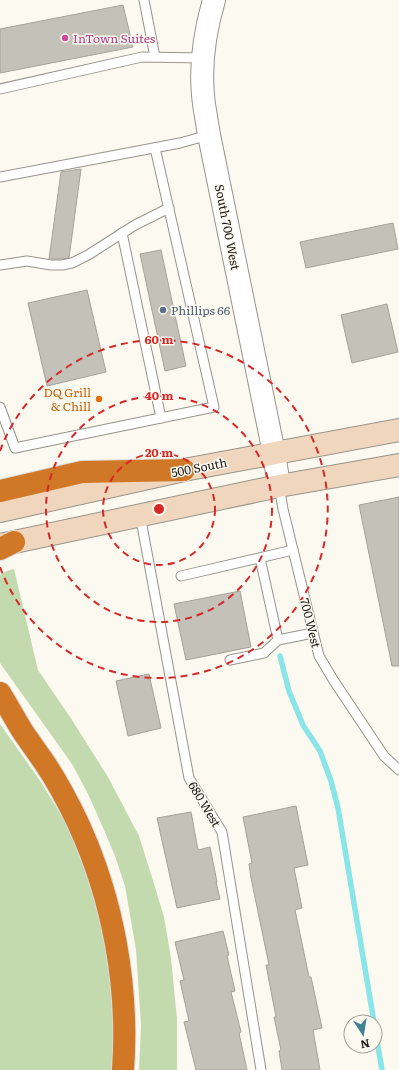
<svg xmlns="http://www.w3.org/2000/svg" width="399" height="1070" font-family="Literata,serif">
<rect width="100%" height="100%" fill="#fcfaf0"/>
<!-- green -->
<g fill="#c3d9ae">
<path d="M14,569L38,670L72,720L108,777L139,836L151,874L164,917L171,958L177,1019V1070H139L141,1025L136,950L125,886L115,856L101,823L88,794L72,764L0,663V575L7,571Z"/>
<path d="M0,724L41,782L69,828L90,880L112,968L116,1070H0Z"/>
</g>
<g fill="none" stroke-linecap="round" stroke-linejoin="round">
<!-- stream -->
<g stroke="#8ae5e9" stroke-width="5.5">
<path d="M280,656L289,691L303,725L320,751L331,781L338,808L374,1022"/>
<path d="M375,1029L382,1070"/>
</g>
</g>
<!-- building -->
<g fill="#c4c2b8" stroke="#a5a399">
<path d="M123,5L133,47L0,73V29Z"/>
<path d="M81,169L69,258L61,259H49L61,172Z"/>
<path d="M393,223L398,249L306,268L300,242Z"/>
<path d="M161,250L186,366L165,371L140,254Z"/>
<path d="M87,290L106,372L47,386L28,303Z"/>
<path d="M387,304L398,352L352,363L341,315Z"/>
<path d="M399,497V666H392L359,505Z"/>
<path d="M240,591L251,647L186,660L174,604Z"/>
<path d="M149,674L161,728L128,736L116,681Z"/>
<path d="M296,806L308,865L294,868L302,908L295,910L309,977H311L322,1028L313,1030L320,1070H282L279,1051L281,1050L274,1017H276L266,965H269L251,878L249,864L252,863L243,817Z"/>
<path d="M191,812L198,850L210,847L217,882H216L220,899L177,908L157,818Z"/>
<path d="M223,931L229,955L227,956L235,991L231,992L241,1032L239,1033L247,1070H196L184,1022L189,1021L180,981L184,980L175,942Z"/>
</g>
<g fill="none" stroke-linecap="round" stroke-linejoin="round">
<!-- service casing -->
<g stroke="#96948b" stroke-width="11">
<g id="service">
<path d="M144,0L155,57"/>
<path d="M0,89L142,57L203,58"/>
<path d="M0,177L180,143L209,135"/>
<path d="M122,233L161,418"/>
<path d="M0,265L27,261L51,265H62L72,263L88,255L135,225L169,208"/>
<path d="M0,407L15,448L214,407L155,148"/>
<path d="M279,486L283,509L319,656L334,681L384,756L399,770"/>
<path d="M140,515L189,778L222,832L261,1070"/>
<path d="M260,558L278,640"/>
<path d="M181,576L293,550"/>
<path d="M230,660L264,653L278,640L313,633"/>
</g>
</g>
<!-- tertiary casing -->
<g stroke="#96948b" stroke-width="24">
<path id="tertiary" d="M214,0C205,31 200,63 203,95C204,108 207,121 209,135L274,453L279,486"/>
</g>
<!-- secondary casing -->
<g stroke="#96948b" stroke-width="24">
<g id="secondary">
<path d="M0,511L184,470L399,430"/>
<path d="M0,545L279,486L399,465"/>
</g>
</g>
<!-- motorway casing -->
<g stroke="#dadada" stroke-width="24">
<g id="motorway">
<path d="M0,491L82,472L184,470"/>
<path d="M0,549L14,542"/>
<path d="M0,693C8,706 15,719 23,732C30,742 37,752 44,762C57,781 68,802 78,823C113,899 129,986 123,1070"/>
</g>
</g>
<!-- service -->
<use href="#service" stroke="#fff" stroke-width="9"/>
<!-- tertiary -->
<use href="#tertiary" stroke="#fff" stroke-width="22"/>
<!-- secondary -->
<use href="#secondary" stroke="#f1d6be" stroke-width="22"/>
<!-- motorway -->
<use href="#motorway" stroke="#d17827" stroke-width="22"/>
</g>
<!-- distance rings -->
<g fill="none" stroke="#d62828" stroke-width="2" stroke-dasharray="7 5">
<circle cx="159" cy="509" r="56"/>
<circle cx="159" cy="509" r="113"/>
<path d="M0 451A169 169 0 1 1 0 567"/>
</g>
<!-- markers -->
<circle fill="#d1479c" stroke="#fcfaf0" stroke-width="1.5" cx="65" cy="38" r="4"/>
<circle fill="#5c6f8a" stroke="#fcfaf0" stroke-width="1.5" cx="163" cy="310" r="4"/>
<circle fill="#e8710a" stroke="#fcfaf0" stroke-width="1.5" cx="99" cy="399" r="4"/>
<g text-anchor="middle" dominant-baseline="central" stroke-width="3" stroke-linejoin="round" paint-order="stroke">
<!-- hotel labels -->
<g font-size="12" fill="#b23c85" stroke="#fcfaf0" text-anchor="start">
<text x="73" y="38">InTown Suites</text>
</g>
<!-- street labels -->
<g font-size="12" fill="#1a1916" stroke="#fcfaf0">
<text transform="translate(228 227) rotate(79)">South 700 West</text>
<text transform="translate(199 467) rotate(-11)">500 South</text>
<text transform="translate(311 623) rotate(76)">700 West</text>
<text transform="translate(205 804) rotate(59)">680 West</text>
</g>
<!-- service labels -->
<g font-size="12" fill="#4e5e75" stroke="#fcfaf0" text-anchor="start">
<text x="171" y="310">Phillips 66</text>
</g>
<!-- food labels -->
<g font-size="12" fill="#c56008" stroke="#fcfaf0" text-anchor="end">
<text x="91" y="392">DQ Grill<tspan x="91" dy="14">&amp; Chill</tspan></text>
</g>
</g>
<circle cx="159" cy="509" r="6" fill="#d62828" stroke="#fcfaf0" stroke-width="2"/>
<g font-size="12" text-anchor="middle" font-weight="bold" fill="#d62828" stroke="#fcfaf0" stroke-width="3" stroke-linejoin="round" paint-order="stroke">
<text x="159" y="344">60 m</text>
<text x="159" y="400">40 m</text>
<text x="159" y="457">20 m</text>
</g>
<!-- north arrow -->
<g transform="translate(363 1034) rotate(168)"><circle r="19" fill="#fcfaf0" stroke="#a2a099"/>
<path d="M0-3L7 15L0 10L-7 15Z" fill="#408393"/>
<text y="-6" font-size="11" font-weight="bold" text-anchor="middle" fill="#1a1916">N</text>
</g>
</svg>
